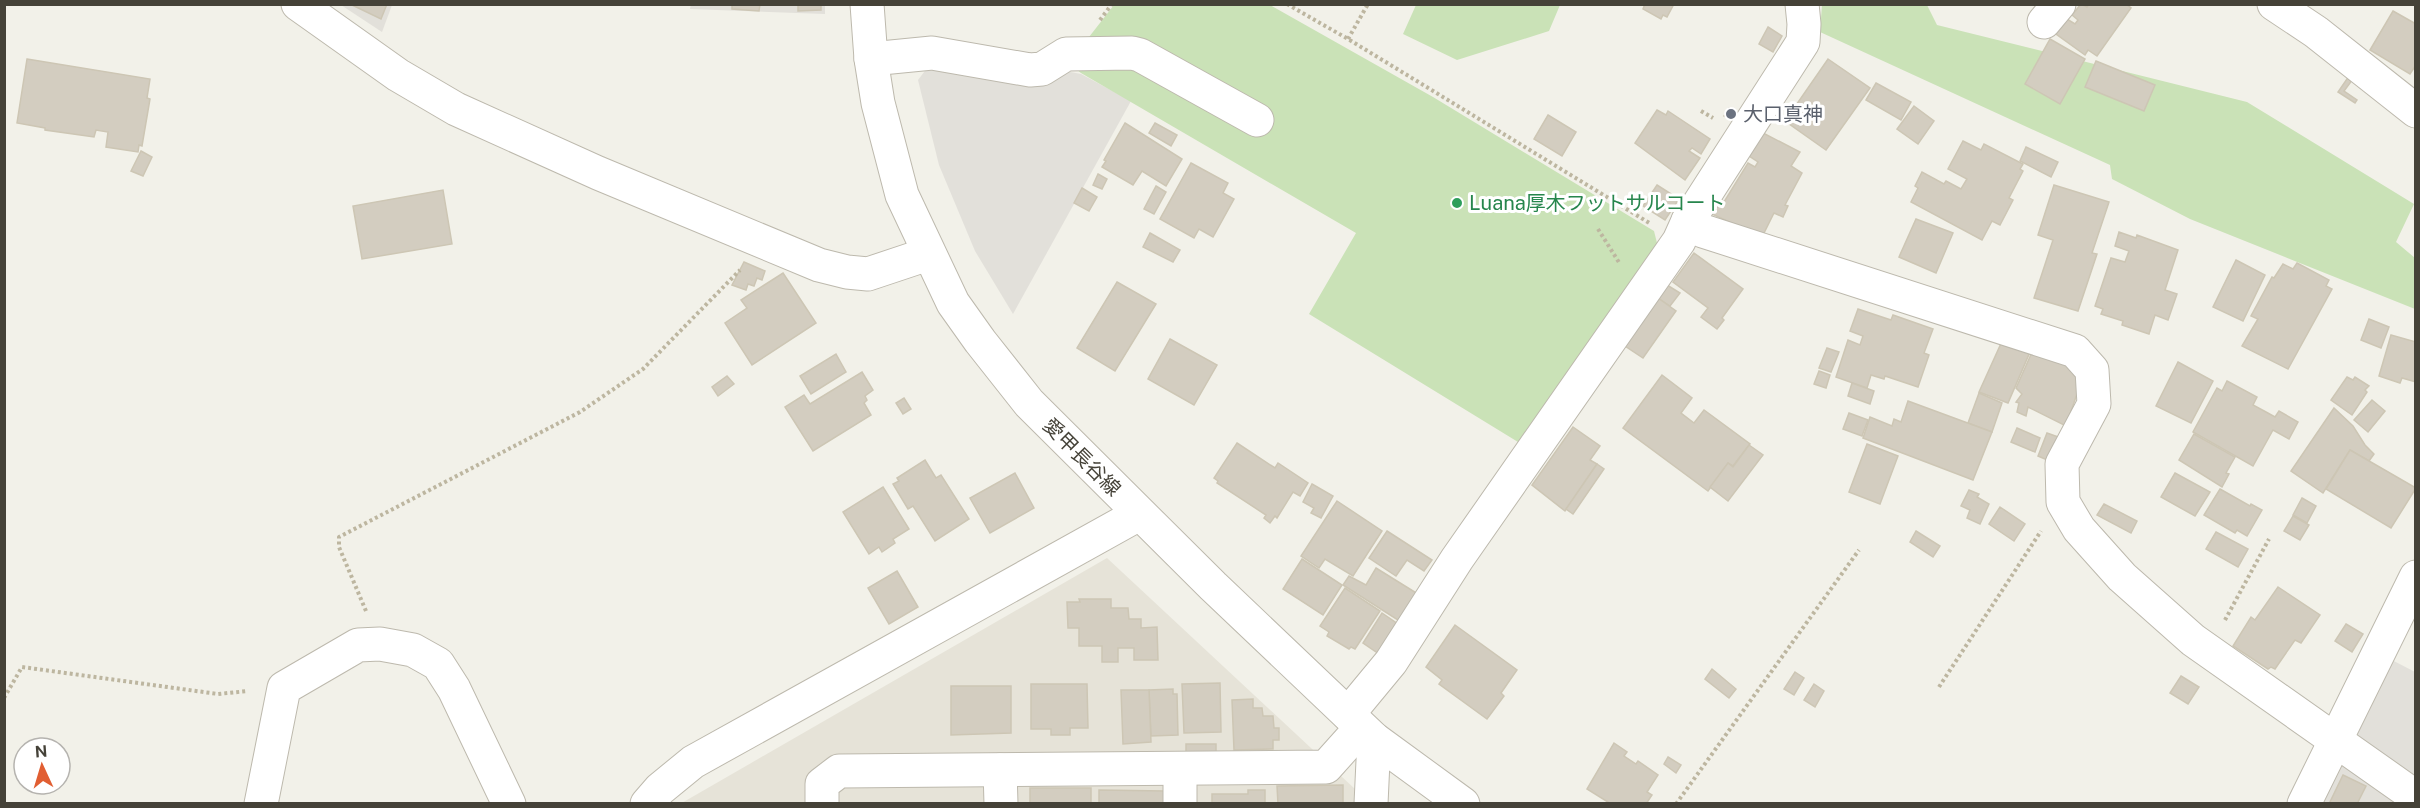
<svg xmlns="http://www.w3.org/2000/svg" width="2420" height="808" font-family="'Public Sans','Noto Sans JP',sans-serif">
<rect width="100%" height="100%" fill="#f2f1e9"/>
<!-- residential -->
<path fill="#e6e3d8" d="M1107,558L1370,803L680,804Z"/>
<!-- industrial -->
<g fill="#e2e0da">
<path d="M691,4L825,5V14L690,9Z"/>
<path d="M341,5H392L382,32Z"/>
<path d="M931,63L1050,68L1081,74L1131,101L1013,314L975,251L939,165L918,80Z"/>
<path d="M2390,659L2415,672V784L2350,741Z"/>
<path d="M2341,764L2412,804H2320Z"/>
</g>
<!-- green -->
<g fill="#cae2b7">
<path d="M1114,5H1270L1433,97L1654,231L1659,251L1537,425L1518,442L1309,314L1356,233L1081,73L1062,58L1089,37Z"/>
<path d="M1416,5V4L1560,5L1549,31L1457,60L1403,34Z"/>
<path d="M1822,5H1927L1937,25L2247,102L2414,204L2396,242L2415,258V309L2190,219L2112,179L2110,165L1820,32Z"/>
</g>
<!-- building -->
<g fill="#d3cdc0" stroke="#cdc6b4" stroke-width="1.5">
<path d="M350,4H387L381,19Z"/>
<path d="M732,4H760L759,11L732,9Z"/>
<path d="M798,4H821V10L798,11Z"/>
<path d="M1674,4L1667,17L1663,15L1661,19L1643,9L1645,4Z"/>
<path d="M2081,4L2087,7L2089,4H2126L2131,8L2097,56L2088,50L2085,55L2056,34L2067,19L2075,24L2078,20L2072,15Z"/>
<path d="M2393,11L2416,24V65L2410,74L2370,50Z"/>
<path d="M1768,27L1782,36L1773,52L1759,44Z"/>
<path d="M2050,39L2085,59L2060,104L2025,84Z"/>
<path d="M27,59L150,79L147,98L150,99L142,146L139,145L138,152L106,147L108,132L96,130L94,137L45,130V128L17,123Z"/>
<path d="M1828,59L1870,88L1826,150L1785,121Z"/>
<path d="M2096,61L2155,85L2144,111L2085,87Z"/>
<path d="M2349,76L2353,79L2344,91L2357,100L2355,103L2338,92Z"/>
<path d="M1876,83L1911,102L1901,120L1866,100Z"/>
<path d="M1914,106L1934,121L1918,144L1897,129Z"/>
<path d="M1729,108L1738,113L1734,121L1724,116Z"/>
<path d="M1657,110L1666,115L1668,111L1710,139L1701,154L1692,148L1689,151L1700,158L1685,180L1635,143Z"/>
<path d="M1548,115L1576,132L1562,156L1534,139Z"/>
<path d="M1125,123L1182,159L1166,186L1142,171L1133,185L1102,167L1106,161L1104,160Z"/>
<path d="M1155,123L1177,135L1171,146L1149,133Z"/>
<path d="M1763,133L1800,152L1791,166L1802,173L1785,205L1788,206L1783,217L1774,213L1762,237L1712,214L1721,199L1724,202L1748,163L1755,167L1758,162L1749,156Z"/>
<path d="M1963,141L1981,150L1984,144L2023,164L2020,169L2023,171L2009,198L2013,200L2000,225L1992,221L1982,240L1911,202L1918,188L1915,186L1922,172L1944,184L1946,181L1961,189L1967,179L1948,169Z"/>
<path d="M2026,147L2058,162L2051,177L2020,161Z"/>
<path d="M141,151L152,157L143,176L131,171Z"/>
<path d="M1191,163L1228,183L1223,193L1234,199L1213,237L1199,229L1194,238L1160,219Z"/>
<path d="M1098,174L1107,179L1102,189L1093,185Z"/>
<path d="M1657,185L1679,199L1665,220L1643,206Z"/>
<path d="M2054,185L2109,202L2092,253L2097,254L2078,311L2034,298L2053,240L2038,235Z"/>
<path d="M1156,186L1166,192L1154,214L1144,209Z"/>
<path d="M1082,188L1097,197L1089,211L1074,203Z"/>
<path d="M443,190L452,244L362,259L353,206Z"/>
<path d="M1916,219L1953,233L1936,273L1899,257Z"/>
<path d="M2119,232L2136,238L2137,235L2178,250L2165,290L2177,294L2168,320L2155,315L2149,334L2122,325L2123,321L2101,314L2103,309L2095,306L2111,258L2125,262L2129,251L2115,246Z"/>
<path d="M1150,233L1180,250L1173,262L1143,247Z"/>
<path d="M1694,253L1743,289L1722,318L1724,320L1717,329L1701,317L1708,308L1673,282Z"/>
<path d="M2236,260L2265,275L2243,321L2213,307Z"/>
<path d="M744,262L765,271L762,280L757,278L754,286L748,284L746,290L732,285Z"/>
<path d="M2297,263L2329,280L2326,286L2332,289L2288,369L2242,346L2258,319L2251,316L2272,277L2274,278L2283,264L2293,269Z"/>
<path d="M783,273L816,323L752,365L725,323L747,308L741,300Z"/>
<path d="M1117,282L1156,304L1115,371L1077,348Z"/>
<path d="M1667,285L1680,293L1670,306L1658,298Z"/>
<path d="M1658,298L1676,311L1643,358L1625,346Z"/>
<path d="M1858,309L1891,320L1893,315L1933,329L1924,353L1929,355L1918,387L1885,376L1884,379L1871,375L1867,388L1836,377L1848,340L1860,345L1863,336L1850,331Z"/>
<path d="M2369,319L2389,327L2381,348L2361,340Z"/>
<path d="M2391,335L2416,342V382L2402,378L2400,383L2379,376Z"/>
<path d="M1170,339L1217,365L1194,405L1148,379Z"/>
<path d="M2003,339L2030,352L2008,403L1979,392Z"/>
<path d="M1827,348L1839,352L1831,372L1819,368Z"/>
<path d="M2033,350L2070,366L2080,385L2066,426L2028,407L2026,416L2017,412L2019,403L2016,402L2022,394L2016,388Z"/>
<path d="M836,354L846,372L811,394L800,376Z"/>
<path d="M2178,362L2213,381L2191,423L2156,406Z"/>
<path d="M1819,371L1830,375L1826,388L1814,384Z"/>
<path d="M862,372L873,390L865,396L867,400L864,403L871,415L813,451L785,407L804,395L810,404Z"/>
<path d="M1662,375L1692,398L1681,413L1694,423L1704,410L1750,444L1733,466L1728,463L1708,491L1623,428Z"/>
<path d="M727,376L734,384L718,396L712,387Z"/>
<path d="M2347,377L2353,380L2355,377L2369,386L2365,390L2367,392L2352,415L2331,400Z"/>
<path d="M2227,381L2257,397L2253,405L2266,412L2275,417L2279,411L2298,422L2289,439L2273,430L2253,466L2193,432L2217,388L2222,391Z"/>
<path d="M1852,383L1874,391L1870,404L1848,396Z"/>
<path d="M1979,393L2002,403L1992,432L1968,423Z"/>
<path d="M904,398L911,409L903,414L896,403Z"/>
<path d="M2372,400L2385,411L2368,432L2354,420Z"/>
<path d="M1908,401L1992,432L1973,480L1863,438L1870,417L1892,426L1894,419L1901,422Z"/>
<path d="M2334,408L2353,426L2365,445L2374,454L2369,461L2350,450L2323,493L2291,471Z"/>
<path d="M1849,413L1868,420L1862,436L1843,429Z"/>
<path d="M1573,427L1600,446L1590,460L1597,464L1565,511L1532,485Z"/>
<path d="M2017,428L2040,438L2035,452L2011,442Z"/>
<path d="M2047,433L2061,438L2052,462L2038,456Z"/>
<path d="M2194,434L2235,457L2226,473L2229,474L2222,487L2179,460Z"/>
<path d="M1237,443L1275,468L1278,463L1308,483L1300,496L1293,492L1277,518L1275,516L1270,523L1264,518L1266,515L1217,483L1218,481L1214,478Z"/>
<path d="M1867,444L1898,456L1880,504L1849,492Z"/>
<path d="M1749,445L1763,455L1728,501L1710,487L1728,463L1733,467Z"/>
<path d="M2350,450L2416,488L2391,528L2326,489Z"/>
<path d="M925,460L936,478L941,475L969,519L935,541L913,506L908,509L893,484L899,481L897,478Z"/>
<path d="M1597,464L1604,469L1573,514L1566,509Z"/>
<path d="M1015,473L1034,508L990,533L970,498Z"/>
<path d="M2175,473L2210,492L2195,516L2161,497Z"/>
<path d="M1312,484L1333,496L1321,518L1311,513L1314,508L1303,502Z"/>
<path d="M883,487L909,529L893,539L895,543L882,552L879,547L869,554L843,512Z"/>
<path d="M2220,489L2250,506L2251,504L2262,510L2247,536L2237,530L2235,533L2204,515Z"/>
<path d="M1969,490L1979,494L1977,497L1989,504L1980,524L1967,518L1970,510L1961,506Z"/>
<path d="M2302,498L2316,506L2307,523L2293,515Z"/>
<path d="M1337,501L1382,531L1353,576L1325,559L1319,568L1301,556Z"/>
<path d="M2104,504L2137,521L2131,533L2097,515Z"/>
<path d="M2000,507L2025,524L2014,541L1989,524Z"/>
<path d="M2293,516L2309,525L2300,540L2284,531Z"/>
<path d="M1387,531L1432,560L1424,571L1407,560L1396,576L1369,558Z"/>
<path d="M1916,531L1940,546L1933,557L1910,542Z"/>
<path d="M2216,532L2248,549L2238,567L2206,549Z"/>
<path d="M1302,559L1342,585L1323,615L1283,589Z"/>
<path d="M1376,568L1418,594L1401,622L1343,585L1349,576L1366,585Z"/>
<path d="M897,571L918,607L889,624L868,588Z"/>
<path d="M2278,587L2320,615L2301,643L2295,640L2275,669L2271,667L2268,669L2233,646L2251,617L2255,620Z"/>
<path d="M1345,588L1380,611L1355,649L1351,647L1349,649L1327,636L1329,632L1320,626Z"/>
<path d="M1079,599H1111V608H1128L1129,619H1141V628L1157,627L1158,660H1134V648H1118V662H1102V646H1079V628H1068L1067,602H1080Z"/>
<path d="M1382,613L1398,624L1379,654L1363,643Z"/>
<path d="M2346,624L2363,634L2352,652L2335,641Z"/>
<path d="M1455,625L1517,670L1501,693L1504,696L1487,719L1439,684L1442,680L1426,667Z"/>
<path d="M1712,669L1736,689L1729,698L1705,679Z"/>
<path d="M1795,672L1804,678L1794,695L1784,689Z"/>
<path d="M2181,676L2199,687L2188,704L2170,693Z"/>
<path d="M1220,683L1221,732L1184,733L1182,684Z"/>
<path d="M1031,684H1087L1088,728H1070V735H1051V729H1031Z"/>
<path d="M1814,684L1824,691L1815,707L1804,700Z"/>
<path d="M951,686H1011V733L951,735Z"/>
<path d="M1173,689V694H1177L1178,735L1151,736L1149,690Z"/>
<path d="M1121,690H1149L1151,742L1123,744Z"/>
<path d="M1253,699V708H1262L1263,716H1273L1274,728H1279V740H1273V749L1234,750L1232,700Z"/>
<path d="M1614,743L1627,752L1624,756L1636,764L1638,761L1658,775L1647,792L1652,795L1646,804H1611L1587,789Z"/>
<rect x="1186" y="744" width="30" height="10"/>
<path d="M1668,757L1681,765L1676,773L1664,764Z"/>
<path d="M2343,775L2366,786L2357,804H2329Z"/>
<path d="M1343,785V804H1278L1277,786Z"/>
<rect x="1030" y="788" width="61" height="16"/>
<path d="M1099,790L1165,791V804H1099Z"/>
<path d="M1248,790H1265V804H1212V794H1248Z"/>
</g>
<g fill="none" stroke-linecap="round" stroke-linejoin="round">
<!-- minor casing -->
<g stroke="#bdb9ad" stroke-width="35">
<g id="minor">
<path d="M298,4L398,75L456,109L598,173L819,265L847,272L868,274L928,254"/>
<path d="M867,4L871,59L878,103L902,195L953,303L980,341L1029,403L1213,586L1374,739L1463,804"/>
<path d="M2274,4L2316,32L2416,111"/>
<path d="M2044,22L2059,4"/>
<path d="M871,59L932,53L1030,70L1042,69L1066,54L1132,53L1140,55L1257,120"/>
<path d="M1688,221L1703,231L2075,351L2092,370L2094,404L2062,464L2063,502L2079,529L2122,577L2193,640L2416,797"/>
<path d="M1348,714L1391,662L1457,559L1679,241L1688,221L1803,42L1804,24L1802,4"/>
<path d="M1180,769V804"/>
<path d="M1000,770L1001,804"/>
<path d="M261,804L284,688L358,645L380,644L413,650L438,664L454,689L509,804"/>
<path d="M647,804L660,789L693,762L1139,514"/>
<path d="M822,804V784L839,771L1326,767L1361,728"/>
<path d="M1371,804L1374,739"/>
<path d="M2304,804L2416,577"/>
</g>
</g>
<!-- path -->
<g stroke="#bdb6a0" stroke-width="4" stroke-dasharray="3 3" stroke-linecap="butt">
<path d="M1287,4L1348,39L1651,224"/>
<path d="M1100,20L1112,4"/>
<path d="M1348,39L1368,4"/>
<path d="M1701,111L1713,118"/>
<path d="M1598,229L1620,264"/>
<path d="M366,611L339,547V537L580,412L643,369L740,270"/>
<path d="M2225,620L2269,539"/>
<path d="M1939,687L2041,531"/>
<path d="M4,698L22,667L218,694L248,691"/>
<path d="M1676,804L1859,550"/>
</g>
<!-- minor -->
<use href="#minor" stroke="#fff" stroke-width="33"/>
</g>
<!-- markers -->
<circle fill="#6b7280" stroke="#fff" stroke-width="2" cx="1731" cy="114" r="6"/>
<circle fill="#2e9e5b" stroke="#fff" stroke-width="2" cx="1457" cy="203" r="6"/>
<g text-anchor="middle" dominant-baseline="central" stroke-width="6" stroke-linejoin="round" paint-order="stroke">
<!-- worship labels -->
<g font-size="20" fill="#5b616d" stroke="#fff" text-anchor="start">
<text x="1743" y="114">大口真神</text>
</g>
<!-- leisure labels -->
<g font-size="20" fill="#27864d" stroke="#fff" text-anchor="start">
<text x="1469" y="203">Luana厚木フットサルコート</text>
</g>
<!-- street labels -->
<g font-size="20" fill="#454238" stroke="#fff">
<text transform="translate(1082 457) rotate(45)">愛甲長谷線</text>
</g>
</g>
<!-- border -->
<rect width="2420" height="808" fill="none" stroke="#454238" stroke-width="12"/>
<!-- north arrow -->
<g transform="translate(42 766) rotate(356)"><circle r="28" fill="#ffffff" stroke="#b5b3af" stroke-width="1.5"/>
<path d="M0-4.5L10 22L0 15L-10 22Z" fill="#e15e32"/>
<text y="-9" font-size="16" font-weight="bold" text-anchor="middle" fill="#454238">N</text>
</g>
</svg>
